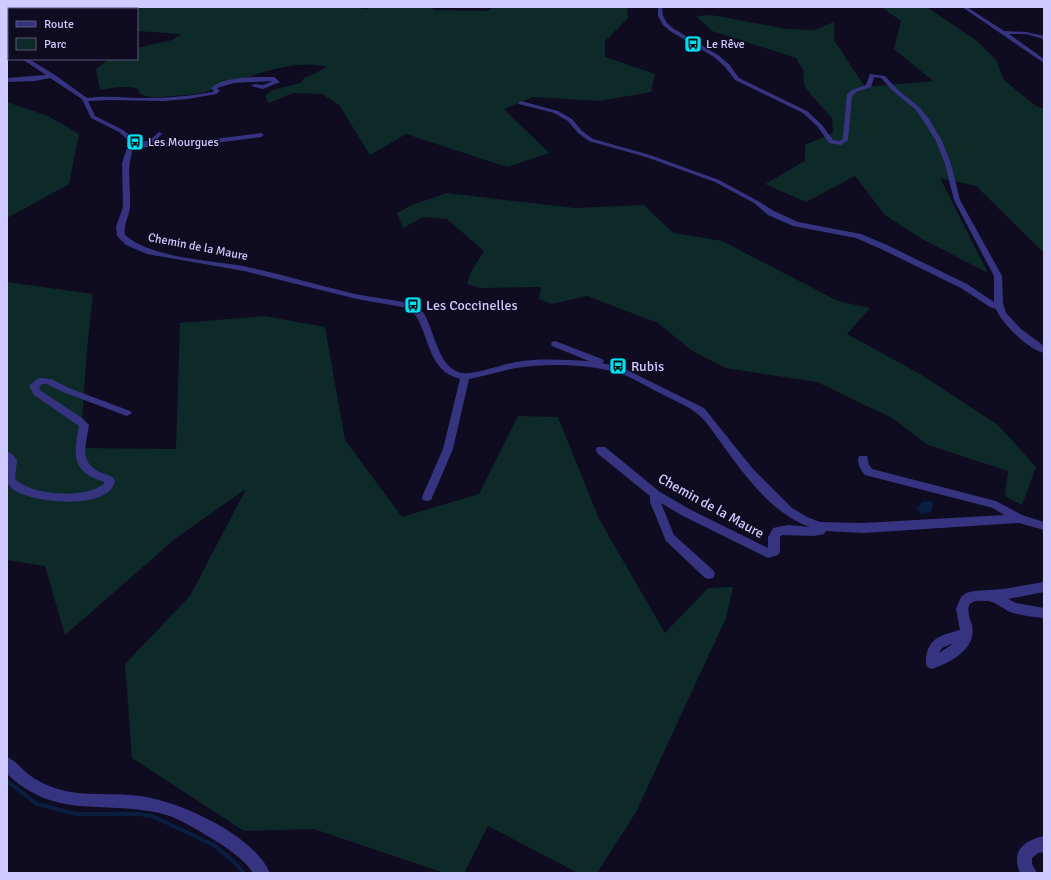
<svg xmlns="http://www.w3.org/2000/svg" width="1051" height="880" font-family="Signika,sans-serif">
<rect width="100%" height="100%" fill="#0f0b20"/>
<!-- green -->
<g fill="#0e2a28">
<path d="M49,7H346L368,9V7H431L434,10L487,11L494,7H627L628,18L605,41V57L655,74L651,92L600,101L533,97L504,109L549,153L507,167L406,134L370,155L339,105L322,94L293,93L269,103L265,96L273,90L301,83L304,78L316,73L326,67C292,57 239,81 205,92C195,95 183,95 172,96C160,97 151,99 140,94L138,89C126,85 112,88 100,90L96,69L109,59H137V48L172,40L182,34L137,31V9H42Z"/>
<path d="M881,7H926L937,14L977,41L996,60L1004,80L1036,106L1044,109V253L976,186L940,178L988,273L922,239L885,215L855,176L806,202L765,184L805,161V145L833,133L832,118L812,96L804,85L803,70L796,58L712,31L696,16L711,15L787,29L814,30L834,22V40L865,87L933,81L894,49L901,21Z"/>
<path d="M7,102L48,116L79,134L69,184L7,218Z"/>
<path d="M447,193L575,208L644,205L673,233L722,241L838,301L870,308L847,334L920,374L998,425L1036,467L1022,505L1005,496L1008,471L928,445L892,418L817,382L725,368L691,350L658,323L587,296L552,304L539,299L541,287L481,288L467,284L471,272L484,251L447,219L423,217L403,228L397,213L412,205Z"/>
<path d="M7,282L93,294L87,349L80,448L176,449L180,323L264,316L325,327L345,440L402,517L479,494L518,416L558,417L599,519L665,633L708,588L733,587L726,618L636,812L597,873H578L488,826L464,873H444L314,829L244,831L132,758L125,664L190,596L246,489L176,538L65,635L45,566L7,560Z"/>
</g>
<!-- water -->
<path fill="#091e41" d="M931,501L933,505L931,512L921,514L916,507L920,506L922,502Z"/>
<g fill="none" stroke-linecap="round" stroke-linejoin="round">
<!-- stream -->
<path stroke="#091e41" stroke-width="4" d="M7,781L37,804L76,814H138L152,816L214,845L234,862L244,873"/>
<!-- minor -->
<g fill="#363481" fill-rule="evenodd">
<path d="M658,7H662L663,16L667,23L674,29L718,55L729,64L739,78L807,111L822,125L833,140L840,141L843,138L847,94L852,90L866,85L870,74L885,76L897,89L919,107L929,119L942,141L951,164L960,200L1002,276L1003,303L1006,313L1021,329L1044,346V353C1028,349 1002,324 996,309L990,307L961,288L881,249L856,238L793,226L768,215L754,203L715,182L646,157L589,141L578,133L568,121L554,113L519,104L518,103L521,101L558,111L572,119L582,131L593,139L650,155L719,180L758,201L774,211L798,222L861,234L887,245L967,284L994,302V276L954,200L945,164L936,141L923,120L915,109L893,91L881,78L874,77L871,87L856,92L852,96L848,140L841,145L829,143L818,127L803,113L735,80L725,67L714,57L670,31L663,25L658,16Z"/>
<path d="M962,7H967L1004,31L1026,32L1044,36V39L1026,34H1009L1044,59V63Z"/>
<path d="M7,45L9,46V50L7,49Z"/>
<path d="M22,59H29L55,75L87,98C107,95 127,98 147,98C169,98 191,96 212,92L214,91L211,88C224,76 257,77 274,77L280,82L263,89L251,86L254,84L263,85L273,81L234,83L217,88L220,91L216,94L188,99L163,101L108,100L88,101L95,116L123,130L132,137L133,146L142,144V142L150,140L159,132L162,134L154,142L152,143L191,142L261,133L264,135L261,137L191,146L146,147L133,149C126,171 131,184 130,205C130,216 123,223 125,235C151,258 208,260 243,266C281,274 318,285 355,294C373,298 393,299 412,304C436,310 431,368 463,373C473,375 504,364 516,362C540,358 565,360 589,361L552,346L551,344L552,342L555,341L602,359L604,361L602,363L623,368L704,408L753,469L792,508L807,517L820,522L863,523L1004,515L993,508L865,475C861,470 856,463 859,456H867L869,465L872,469L996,501L1022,515L1044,522V530L1019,523L863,533L826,531L824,534L814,536L782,535L780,537V552L778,555L768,558L683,516L661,503L674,535L713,570L715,574L713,578L709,579L705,578L666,541L650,502V496L597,453L596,450L597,447H605L660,492L691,510L768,548V537L773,528L788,525L810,527C764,511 734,459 705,421C694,408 677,402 662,394C647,387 632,377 616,372C587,364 546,363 516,368C501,371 485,376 469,379L453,449L431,500L427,501L423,500L422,497L443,449L460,379C426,370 431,335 413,312L408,308L357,299L244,271L147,254L126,245L117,236L116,227L123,207L122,163L127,148V139L119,132L91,118L82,99L50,78L35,81L7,82V78L46,75Z"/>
<path d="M40,378L51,379L69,388L130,411L132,413L127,416L124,415L63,392L47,384H42L39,387L41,391L82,418L89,425C86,446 78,463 102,473C108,475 113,476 115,481C109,511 33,503 14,490C11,488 9,485 7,483V452L11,453L17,460L15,479C33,496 85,499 104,484V482C100,480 95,479 90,476C70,465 76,445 79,426L34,395L29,386L37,379Z"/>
<path d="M1044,582V592L1008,599L1016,603L1044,608V618C1034,617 1023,616 1013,613C1005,611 997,602 988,601C982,601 972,599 969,606C967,612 970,619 972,625C977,649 951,662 932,669L927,667C925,662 926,657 927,652C932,636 946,634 960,630L956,609L961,597L966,593L974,591L1003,589ZM954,643L939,653L942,648Z"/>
<path d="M7,757C16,761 21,768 28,774C37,781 48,786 58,789C84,797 113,792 140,796C179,801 254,835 270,873H253C243,858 227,848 211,838C195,829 178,817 159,813C101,800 56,820 7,774Z"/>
<path d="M1044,836V852L1038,853L1032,858V864L1037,873H1020C1011,851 1023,841 1044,836Z"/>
</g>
</g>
<!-- icons -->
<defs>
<g id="bus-square" transform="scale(0.9)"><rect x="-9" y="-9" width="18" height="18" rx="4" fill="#00e0f5" stroke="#0f0b20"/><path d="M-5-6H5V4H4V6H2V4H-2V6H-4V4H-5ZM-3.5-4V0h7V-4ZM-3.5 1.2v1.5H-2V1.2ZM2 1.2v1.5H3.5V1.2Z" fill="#111"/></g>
</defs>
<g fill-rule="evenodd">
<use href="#bus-square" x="693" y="44"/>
<use href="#bus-square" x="135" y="142"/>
<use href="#bus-square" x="413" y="305"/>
<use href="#bus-square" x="618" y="366"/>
</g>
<g text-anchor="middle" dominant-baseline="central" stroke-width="3" stroke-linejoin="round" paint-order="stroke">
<!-- far-poi labels -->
<g font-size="12" fill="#cfcaff" stroke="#0f0b20" text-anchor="start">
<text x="706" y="44">Le Rêve</text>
<text x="148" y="142">Les Mourgues</text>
</g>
<!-- far-street labels -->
<g font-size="12" fill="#cfcaff" stroke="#0f0b20">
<text transform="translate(198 247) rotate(11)">Chemin de la Maure</text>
</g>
<!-- poi labels -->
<g font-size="14" fill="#cfcaff" stroke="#0f0b20" text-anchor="start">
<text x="426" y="305">Les Coccinelles</text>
<text x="631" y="366">Rubis</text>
</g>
<!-- street labels -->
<g font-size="14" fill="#cfcaff" stroke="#0f0b20">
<text transform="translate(711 506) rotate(29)">Chemin de la Maure</text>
</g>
</g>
<!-- border -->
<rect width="1051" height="880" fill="none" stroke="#cfcaff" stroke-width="16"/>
<!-- legend -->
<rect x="8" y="8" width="130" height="52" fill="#0f0b20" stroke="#5c5779"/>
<rect x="16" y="21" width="20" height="6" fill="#363481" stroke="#5c5779"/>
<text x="44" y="28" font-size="12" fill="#cfcaff">Route</text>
<rect x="16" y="38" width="20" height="12" fill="#0e2a28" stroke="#5c5779"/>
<text x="44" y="48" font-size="12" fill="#cfcaff">Parc</text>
</svg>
